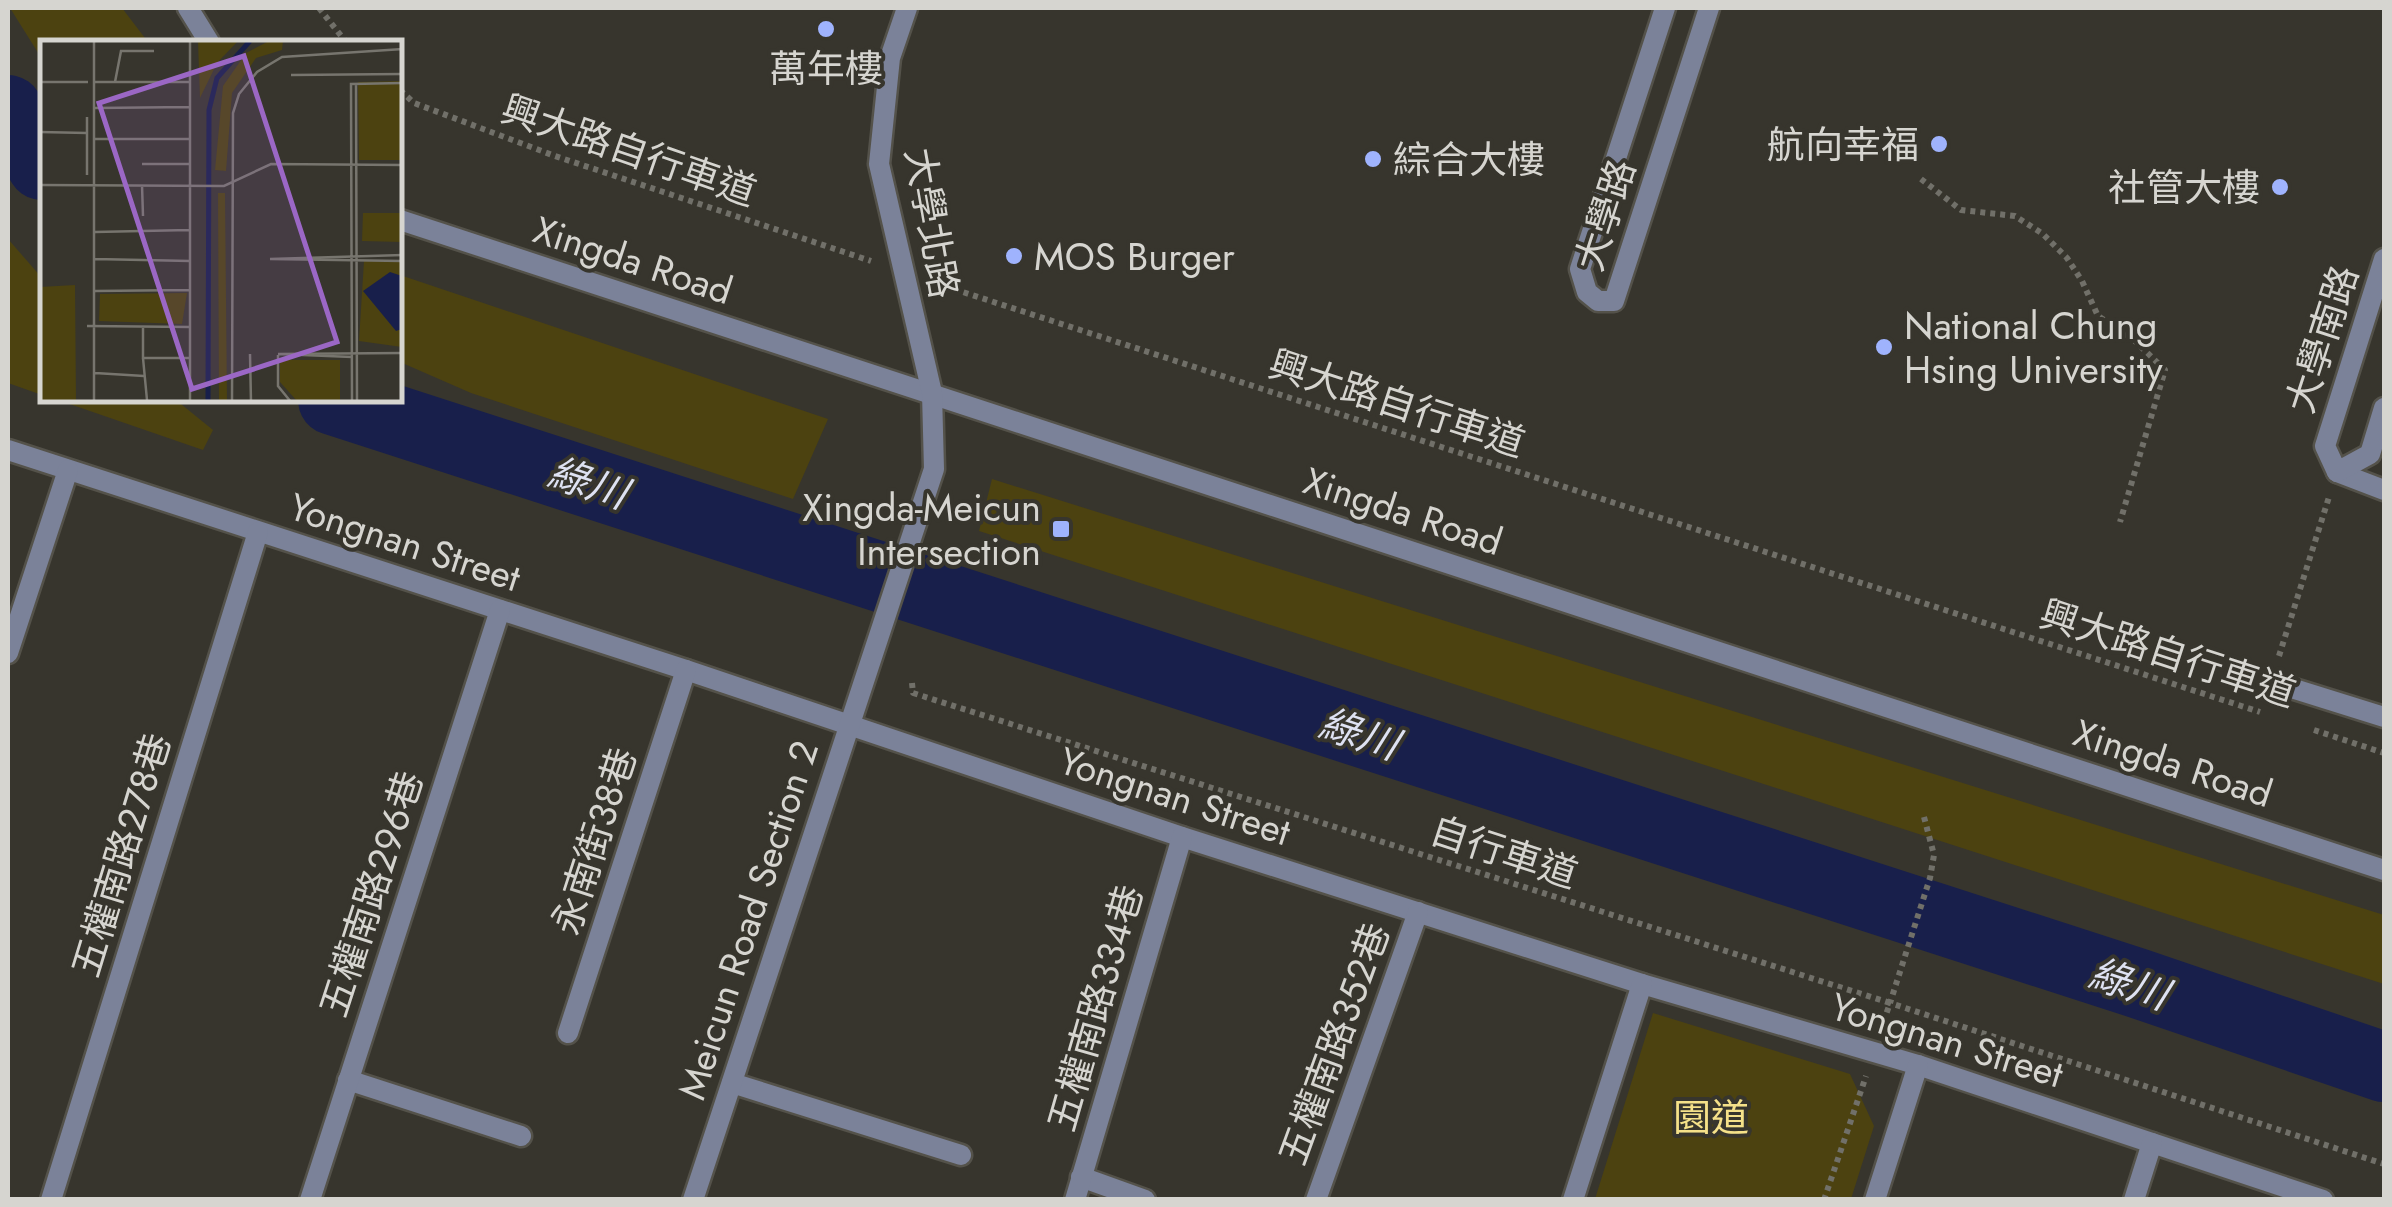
<svg xmlns="http://www.w3.org/2000/svg" width="2392" height="1207" font-family="Jost,'Noto Sans TC',sans-serif">
<rect width="100%" height="100%" fill="#37352d"/>
<!-- green -->
<g fill="#4c4210">
<path d="M10,8H122L148,42H42V59Z"/>
<path d="M8,239L42,278V395L8,383Z"/>
<path d="M400,275L828,419L793,499L471,393L400,362Z"/>
<path d="M58,400H176L213,430L203,450Z"/>
<path d="M992,479L2384,915V984L979,531Z"/>
<path d="M1653,1013L1850,1074L1874,1126L1851,1199H1595Z"/>
</g>
<g fill="none" stroke-linecap="round" stroke-linejoin="round">
<!-- river -->
<g stroke="#181f4b" stroke-width="70">
<path d="M8,110L42,165"/>
<path d="M333,400L2137,983L2384,1067"/>
</g>
<!-- service casing -->
<g stroke="#54524a" stroke-width="25">
<g id="service">
<path d="M8,450L686,670L1182,837L1642,984L1918,1065L2323,1200"/>
<path d="M2337,472L2384,490"/>
<path d="M8,653L68,470"/>
<path d="M2272,682L2384,717"/>
<path d="M568,1033L686,670"/>
<path d="M348,1080L521,1136"/>
<path d="M732,1083L961,1155"/>
<path d="M1081,1177L1145,1200"/>
<path d="M51,1200L258,532"/>
<path d="M310,1200L500,610"/>
<path d="M1075,1200L1182,837"/>
<path d="M1316,1200L1418,912"/>
<path d="M2134,1200L2152,1143"/>
</g>
</g>
<!-- minor casing -->
<g stroke="#54524a" stroke-width="25">
<g id="minor">
<path d="M188,8L209,42"/>
<path d="M1665,8L1580,269L1587,292L1598,301H1614L1709,8"/>
<path d="M400,220L2384,870"/>
<path d="M2384,259L2325,446L2337,472L2370,454L2384,408"/>
<path d="M693,1200L934,469L932,393L879,164L890,58L907,8"/>
<path d="M1573,1200L1642,984"/>
<path d="M1875,1200L1918,1065"/>
</g>
</g>
<!-- path -->
<g stroke="#717069" stroke-width="6" stroke-dasharray="5 5" stroke-linecap="butt">
<path d="M319,8L346,42"/>
<path d="M400,90L414,103L555,156L871,261"/>
<path d="M1921,179L1961,210L2015,216L2043,234L2067,258L2082,281L2098,316L2134,340L2165,370L2120,522"/>
<path d="M935,283L2260,712"/>
<path d="M2279,656L2329,497"/>
<path d="M912,683L913,693L1890,1003L1882,1026"/>
<path d="M2314,730L2384,753"/>
<path d="M1924,817L1934,855L1930,878L1890,1003L2384,1164"/>
<path d="M1824,1200L1866,1076"/>
</g>
<!-- service -->
<use href="#service" stroke="#7b8299" stroke-width="20"/>
<!-- minor -->
<use href="#minor" stroke="#7b8299" stroke-width="20"/>
</g>
<!-- markers -->
<g fill="#9fb3fd" stroke="#37352d" stroke-width="4">
<circle cx="826" cy="29" r="10"/>
<circle cx="1939" cy="144" r="10"/>
<circle cx="1373" cy="159" r="10"/>
<circle cx="2280" cy="187" r="10"/>
<circle cx="1014" cy="256" r="10"/>
<circle cx="1884" cy="347" r="10"/>
<rect x="1051" y="519" width="20" height="20" rx="5"/>
</g>
<g text-anchor="middle" dominant-baseline="central" stroke-width="8" stroke-linejoin="round" paint-order="stroke">
<!-- poi labels -->
<g font-size="38" fill="#d6d5d0" stroke="#37352d" text-anchor="end">
<text x="826" y="68" text-anchor="middle">萬年樓</text>
<text x="1919" y="144">航向幸福</text>
<text x="1393" y="159" text-anchor="start">綜合大樓</text>
<text x="2260" y="187">社管大樓</text>
<text x="1034" y="256" text-anchor="start">MOS Burger</text>
<text x="1904" y="325" text-anchor="start">National Chung<tspan x="1904" dy="44">Hsing University</tspan></text>
<text x="1041" y="507">Xingda-Meicun<tspan x="1041" dy="44">Intersection</tspan></text>
</g>
<!-- street labels -->
<g font-size="38" fill="#d6d5d0" stroke="#37352d">
<text transform="translate(629 150) rotate(19)">興大路自行車道</text>
<text transform="translate(1605 215) rotate(-72)">大學路</text>
<text transform="translate(932 223) rotate(80)">大學北路</text>
<text transform="translate(633 260) rotate(18)">Xingda Road</text>
<text transform="translate(2322 339) rotate(-72)">大學南路</text>
<text transform="translate(1397 403) rotate(18)">興大路自行車道</text>
<text transform="translate(1403 511) rotate(18)">Xingda Road</text>
<text transform="translate(405 542) rotate(18)">Yongnan Street</text>
<text transform="translate(2168 653) rotate(18)">興大路自行車道</text>
<text transform="translate(2173 763) rotate(18)">Xingda Road</text>
<text transform="translate(1175 796) rotate(18)">Yongnan Street</text>
<text transform="translate(594 841) rotate(-72)">永南街38巷</text>
<text transform="translate(1504 852) rotate(18)">自行車道</text>
<text transform="translate(121 855) rotate(-73)">五權南路278巷</text>
<text transform="translate(371 894) rotate(-72)">五權南路296巷</text>
<text transform="translate(748 920) rotate(-72)">Meicun Road Section 2</text>
<text transform="translate(1095 1008) rotate(-74)">五權南路334巷</text>
<text transform="translate(1947 1040) rotate(17)">Yongnan Street</text>
<text transform="translate(1334 1044) rotate(-70)">五權南路352巷</text>
</g>
<!-- park labels -->
<g font-size="38" fill="#f5e189" stroke="#37352d">
<text x="1711" y="1117">園道</text>
</g>
<!-- water labels -->
<g font-size="40" font-style="italic" fill="#dee2f2" stroke="#37352d">
<text transform="translate(588 483) rotate(18)">綠川</text>
<text transform="translate(1359 734) rotate(18)">綠川</text>
<text transform="translate(2129 984) rotate(18)">綠川</text>
</g>
</g>
<!-- overview -->
<g transform="translate(40 40)">
<rect width="362" height="362" fill="#37352d"/>
<path d="M158,1H198L177,23L160,58ZM229,1H243L242,10L216,18L192,53L186,131L175,130L183,46L206,13ZM362,41V120H319L318,42ZM178,153H185L187,362H179ZM323,173H362V202L322,201ZM324,221H362V307L319,301ZM35,245L36,362H0V247ZM147,253L142,284L59,281L60,254ZM240,320H300V361H257L240,342Z" fill="#4c4210"/>
<path d="M350,232L362,236V289L356,291L323,251Z" fill="#181f4b"/>
<path fill="none" stroke="#181f4b" stroke-width="5" d="M168,362L169,70L177,38L210,1"/>
<path fill="none" stroke="#77756e" stroke-width="2.5" d="M150,1V362M251,35L363,34M0,42H48M55,42H150M75,42L81,11H114M316,44L317,362M55,68L150,67M47,77V135M0,92L47,93M54,99H150M102,124H150M0,145L184,146L231,124L363,125M102,145L103,176M55,192L149,190M363,215L230,219L363,221M55,219L150,221M55,251L150,250M47,286L151,287M103,287V318H150M210,314L211,362M238,314L363,313M238,314L312,317M238,315V346L251,362M103,318L107,360M55,333L104,336M54,362V1M192,362L193,73L199,54L217,32L242,17L363,9M312,362L311,44L363,43"/>
<path fill="#9b67c5" fill-opacity="0.15" stroke="#9b67c5" stroke-width="5" d="M204,16L297,302L152,349L59,63Z"/>
<rect width="362" height="362" fill="none" stroke="#d6d5d0" stroke-width="5"/>
</g>
<!-- border -->
<rect width="2392" height="1207" fill="none" stroke="#d6d5d0" stroke-width="20"/>
</svg>
